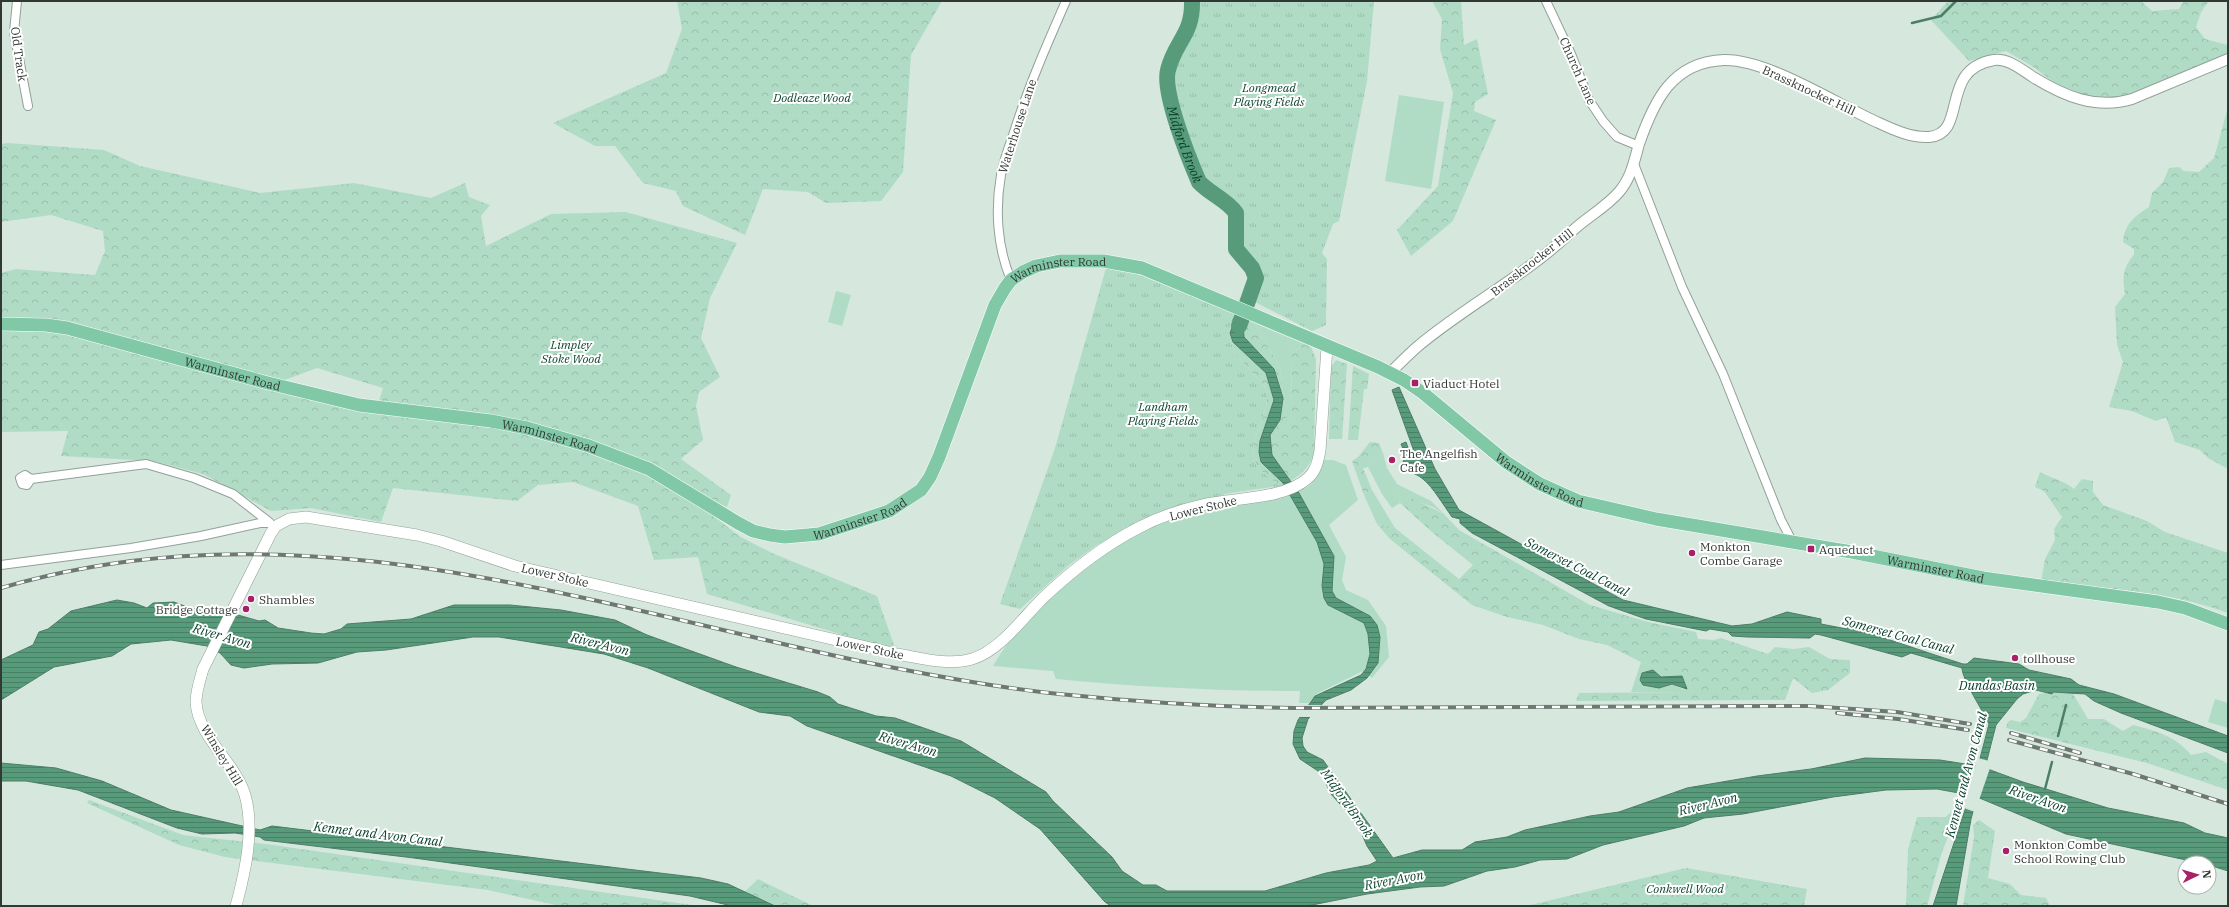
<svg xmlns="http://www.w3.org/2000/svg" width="2229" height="907" font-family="'IBM Plex Serif',serif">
<defs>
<pattern id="forest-crowns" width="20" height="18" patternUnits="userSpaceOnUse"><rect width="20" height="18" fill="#b0dcc5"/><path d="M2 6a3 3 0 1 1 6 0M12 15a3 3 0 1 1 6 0" fill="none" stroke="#98beaa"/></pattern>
<pattern id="park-tufts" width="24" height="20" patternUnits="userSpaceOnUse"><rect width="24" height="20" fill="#b0dcc5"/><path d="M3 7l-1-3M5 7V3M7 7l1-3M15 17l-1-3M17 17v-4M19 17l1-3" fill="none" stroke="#98beaa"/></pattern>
<pattern id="water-rules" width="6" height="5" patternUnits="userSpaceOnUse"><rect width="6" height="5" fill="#589b7b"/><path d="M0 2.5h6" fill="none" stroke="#497f66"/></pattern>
</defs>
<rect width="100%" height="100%" fill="#d6e7de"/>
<!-- grass -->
<g fill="#b0dcc5" fill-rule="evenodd">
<path d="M1399,95L1444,102L1431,189L1385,181Z"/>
<path d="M836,291L851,295L842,326L828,322Z"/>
<path d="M1254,323L1302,343L1291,356L1292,408L1288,429L1280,367Z"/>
<path d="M1383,453L1387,468L1397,484L1431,501L1444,514L1433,507L1398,494L1400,503L1392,508L1382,494L1368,467Z"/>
<path d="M1324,460H1333L1346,465L1358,500L1329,525L1346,557L1342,580L1346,590L1368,600L1386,626L1389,657L1372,678L1363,671L1316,694L1309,703H1299L1300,691C1218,691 1138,687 1056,679L1053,671L993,666C1023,613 1098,547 1156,525C1172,519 1189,512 1205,509C1227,503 1297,498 1311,484C1317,478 1321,467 1324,460Z"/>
<path d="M1372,490L1395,528L1377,524L1364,495Z"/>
<path d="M1641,662L1691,677L1690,692H1631ZM1653,670L1661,677L1675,678L1685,690L1672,684L1659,688L1643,685L1640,680Z"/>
<path d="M2215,699L2228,703V728L2208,722Z"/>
</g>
<!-- forest -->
<g fill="url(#forest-crowns)" fill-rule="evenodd">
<path d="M677,1H942L911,55L903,172L881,201L826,203L808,192L763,189L745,235L683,206L676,191L643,183L615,146H595L553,123L666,73L682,29Z"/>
<path d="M1432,1H1461L1464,45L1477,39L1488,94L1475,102L1474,111L1496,120L1453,221L1411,256L1397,230L1438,186L1453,93L1440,49L1442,19Z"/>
<path d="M1948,1H2141L2152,11L2179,9L2184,1H2209L2201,12L2196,27L2205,39L2228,45V53L2182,74L2120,97L2092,98L2055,83L2032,66L2006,51L1969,61L1931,20Z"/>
<path d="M2228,107V469L2208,458L2200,450L2175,442L2166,417L2156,421L2132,411L2109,407L2123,362L2117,345L2115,307L2125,294C2122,278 2123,267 2134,255V249L2123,242C2125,223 2134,217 2149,207L2152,193L2163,182L2169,168L2179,167L2184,171L2199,172L2214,158Z"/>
<path d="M8,143L104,150L140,166L260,193L354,183L431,198L465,183L469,197L490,205L481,216L486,246L551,214L626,212L737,243L710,298L701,338L720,377L699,392L696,406L703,440L681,459L731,495L727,507L706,499L701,506L739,536L772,553L877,596L896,651L707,594L698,557L654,560L638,506L573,482L538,485L517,501L393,488L381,522L311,508L271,511L203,474L154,461L61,456L68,431L1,432V273L16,269L95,275L105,251L103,231L51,215L1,222V144ZM317,368L383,388L379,401L338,395L282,381Z"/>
<path d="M1233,313L1254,323L1280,367L1288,427L1292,408L1291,356L1302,343L1311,347L1316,359L1314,454C1307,472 1297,478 1280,486C1273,480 1264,475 1259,468C1239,444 1278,409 1264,386C1262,382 1257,378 1254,375C1234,352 1224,345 1233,313Z"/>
<path d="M1336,360L1347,364L1342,439H1329L1331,367Z"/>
<path d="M1353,366L1369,374L1367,389H1364L1358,440H1348Z"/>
<path d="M1370,442L1379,443L1383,453L1368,467L1363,468L1372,490L1364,495L1352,461L1358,457Z"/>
<path d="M2040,472C2051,478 2065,481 2074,489L2082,479L2093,481V492L2103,505L2147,521L2165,532L2228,553V613C2168,591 2104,588 2041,582L2045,559L2055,540L2054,529L2062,517L2044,491L2035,487Z"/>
<path d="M1400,492L1444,514L1459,530L1590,605L1648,622L1696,632L1698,639L1714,640L1721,638L1768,654L1775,647L1793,649L1809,647L1830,659L1850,660V673L1828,690L1812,693L1793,678L1785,700L1576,701L1579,693L1689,692L1691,678L1641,662L1607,645L1579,639L1543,625L1507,617L1472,605L1390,539L1377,524L1395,528L1459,579L1473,565L1432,532L1400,503L1398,494Z"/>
<path d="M2061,690L2072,692L2088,719H2104L2123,731L2133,725C2156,731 2176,736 2191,755L2206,752L2228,764V790L2147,763L2006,728L2008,722L2011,720L2020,722L2026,718L2039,694Z"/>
<path d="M89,800L183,835L266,844L699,906H560L488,890L225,857L179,845L87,803Z"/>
<path d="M1951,812L1956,817L1942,852L1927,906H1906L1908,849L1917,817H1946Z"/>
<path d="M1979,820L1995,831L1988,878L2010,884L2021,895L2046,898L2050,906H1963L1974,837L1973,825Z"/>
<path d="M1686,868L1807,889L1804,906H1526Z"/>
<path d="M758,879L813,906H730Z"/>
</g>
<!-- park -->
<g fill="url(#park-tufts)">
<path d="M1196,1H1374L1367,81L1339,221L1333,224L1322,253L1327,259L1326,325L1312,331L1255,302L1261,283L1260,272L1241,245L1237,204L1228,197L1216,194L1198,179L1166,77L1194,24Z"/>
<path d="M1106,268L1130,271L1233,313C1224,345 1234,352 1254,375C1257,378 1262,382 1264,386C1278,409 1239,444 1259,468C1264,475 1274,480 1280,486L1230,493L1171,509L1097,545L1069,565L1020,609L1000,604L1055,448Z"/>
</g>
<!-- water -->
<g fill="url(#water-rules)" stroke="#4d7e66">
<path d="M1239,309L1247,313L1243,324L1244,337L1274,369L1283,398L1280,420L1270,435L1272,455L1299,493L1334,556L1332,591L1336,598L1370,616L1377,625L1380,637L1378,663L1367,678L1351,690L1326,700L1308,719L1302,738L1303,746L1307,752L1323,760L1393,858L1422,850H1462L1475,842L1507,837L1525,830L1590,816L1619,812L1687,788L1757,776L1811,769L1865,758L1940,760L1978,766L1989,724C1983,711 1962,679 1962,668L1911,653L1902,657L1821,635L1815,634L1810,638L1747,637L1732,636L1728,632L1710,629L1706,631L1646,619L1609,606L1472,533L1460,523V519L1452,517C1444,506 1433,487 1423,479C1413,471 1409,475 1403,461L1407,458L1401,444L1406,442L1411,456L1414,457L1415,454L1392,390L1399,387L1435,469L1459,510L1623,600L1732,626L1752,624L1787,612L1821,619V624L1847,629L1848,627C1887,638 1924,652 1963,664H1967L1974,658L2019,664L2029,670L2071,679L2079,685L2114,694L2228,736V753L2121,713L2094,701L2085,694L2053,692L2052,694L2036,690L2023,694L2017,699L1996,725L1985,768L2023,782L2108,808L2184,823L2205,833L2228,838V871L2209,865V863H2200L2066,834L1977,797L1971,819L1956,906H1933L1970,795L1937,789L1886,790L1833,797L1743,814L1704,818L1684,826L1603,845L1567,859L1540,860L1515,867L1487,871L1444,886L1420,887L1367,894L1307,906H1111L1105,902L1040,829L995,798L951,776L807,726L790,716L759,712L648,668L604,654L499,637H473L386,650L357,652L318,663L272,664L244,668L231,665L220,653L207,646L171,640L131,644L112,656L54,667L1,700V660L33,645L39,632L48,629L71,611L117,600L134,603L147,608L153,603L174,602L190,608L238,615L259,621L265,620L278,628L311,633L324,634L341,629L347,624L411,619L454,605H510L561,610L615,620L647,635L736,667L818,692L830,697L838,704L876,716L895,718L961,741L1046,792L1053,801L1112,857L1122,871L1143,885H1156L1167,891H1265L1326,873L1369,865L1377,861L1367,846L1357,823L1331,794L1321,773L1300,759L1293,744L1294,731L1298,720L1315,696L1361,675L1366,669L1370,654L1368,634L1364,623L1328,605L1324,598L1322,586L1324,564L1317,542L1283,483L1261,462L1259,452L1260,441L1274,400L1266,373L1233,342L1230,333Z"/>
<path d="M1653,670L1661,677L1682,676L1687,689L1672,684L1659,688L1643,685L1640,680L1642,673Z"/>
<path d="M1,763L56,768L102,781L171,810L260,830L272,826L701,878L728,884L775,906H732L690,896L414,858L264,840L260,837L235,833L202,834L177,828L78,790L26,781H1Z"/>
</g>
<!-- pier -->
<g fill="#d6e7de">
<path d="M1306,705H1322L1312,717H1298Z"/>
<path d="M1978,758L1989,761L1988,767L1990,768L1975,812L1964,808L1968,797L1965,796Z"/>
</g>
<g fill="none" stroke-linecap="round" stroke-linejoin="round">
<!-- stream -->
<g stroke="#4d7e66" stroke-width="2.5">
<path d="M1912,23L1941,16L1956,1"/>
<path d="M2058,736L2066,705"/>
<path d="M2045,789L2052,762"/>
</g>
<!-- river -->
<path stroke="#589b7b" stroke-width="16" id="s1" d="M1192,1C1193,35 1175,41 1168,70C1162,92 1189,159 1199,182C1210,194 1227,200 1236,213V249L1252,268L1256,278L1239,326"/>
<!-- minor casing -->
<g stroke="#91a199" stroke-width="10">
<g id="minor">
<path d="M17,1L14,32L28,106"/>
<path d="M1546,1L1571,54L1589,100L1603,121L1617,137L1639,146"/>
<path d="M1634,164L1682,287L1723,374L1781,520L1792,541"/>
<path d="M1011,280C997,247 995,209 1001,175C1004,158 1011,142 1016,126C1030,83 1048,42 1066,1"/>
<path d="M31,479L27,485L22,484L20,478L25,475L31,479L146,464L194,478L233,494L269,522"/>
<path d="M1,565L131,548L201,536L260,523H270"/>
</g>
</g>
<!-- tertiary casing -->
<g stroke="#91a199" stroke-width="12">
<path id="tertiary" d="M1390,373C1399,364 1408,355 1417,347C1455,315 1499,290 1538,260C1552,250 1565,237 1578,226C1591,215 1608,205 1619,192C1631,178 1634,162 1639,144C1654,101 1672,62 1724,60C1768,59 1838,105 1879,123C1894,130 1912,138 1929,137C1969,134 1938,69 1994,60C2008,58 2022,70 2033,77C2064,96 2096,110 2132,99L2228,59"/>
</g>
<!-- secondary casing -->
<g stroke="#91a199" stroke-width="12">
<path id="secondary" d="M236,906C245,872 255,830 245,795C235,762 198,737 196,702C196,691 200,680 203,669L271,533L276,526L289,519L306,517L417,535L441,541L515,566L897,654C921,658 949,666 972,659C1000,651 1025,615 1045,596C1074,569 1103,546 1138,528C1159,517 1183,509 1206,504C1236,498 1285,499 1308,478C1316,471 1318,461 1320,451L1327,347"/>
</g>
<!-- trunk casing -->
<g stroke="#fff" stroke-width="14">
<g id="trunk">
<path id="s2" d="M1,324L46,325L67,328L264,382L359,405L491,421L527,428L589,446L649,469L738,523L753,531L770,535L785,537L819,534L889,511L921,490L930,477L939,457L995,305L1005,288L1011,280L1023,272L1036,266L1060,261H1104L1142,268L1378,367L1404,380L1423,393L1506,462L1540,484L1578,501L1656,519L1852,552L1983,578L2158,602L2185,608L2228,624"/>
</g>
</g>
<!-- minor -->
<use href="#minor" stroke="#fff" stroke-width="8"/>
<!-- tertiary -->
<use href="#tertiary" stroke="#fff" stroke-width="10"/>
<!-- secondary -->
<use href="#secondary" stroke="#fff" stroke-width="11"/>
<!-- trunk -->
<use href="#trunk" stroke="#80c8a6" stroke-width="13"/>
<!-- rail casing -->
<g stroke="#6d7872" stroke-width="4">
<g id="rail">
<path d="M1,588C296,502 572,600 859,661C925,674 992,687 1059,694C1137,702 1215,707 1294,708L1809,706L1897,712L1970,724"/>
<path d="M1837,713L1898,719L1968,730"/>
<path d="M2011,733L2080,753"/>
<path d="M2009,740L2133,774L2228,804"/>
</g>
</g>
<!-- rail -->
<use href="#rail" stroke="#fff" stroke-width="2.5" stroke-dasharray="8" stroke-linecap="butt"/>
</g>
<!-- markers -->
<g fill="#a82067" stroke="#fff" stroke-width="1.5">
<rect x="1411" y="379" width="8" height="8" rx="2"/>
<circle cx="1392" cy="460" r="4"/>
<rect x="1807" y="545" width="8" height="8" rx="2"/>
<circle cx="1692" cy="553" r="4"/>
<circle cx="251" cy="599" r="4"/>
<circle cx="246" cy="609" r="4"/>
<circle cx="2015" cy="658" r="4"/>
<circle cx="2006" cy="851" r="4"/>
</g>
<g text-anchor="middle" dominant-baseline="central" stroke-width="4" stroke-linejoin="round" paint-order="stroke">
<!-- street labels -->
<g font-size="12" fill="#323935" stroke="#fff">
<text transform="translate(19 54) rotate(82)">Old Track</text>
<text transform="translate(1578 71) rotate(66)">Church Lane</text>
<text transform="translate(1809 90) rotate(25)">Brassknocker Hill</text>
<text transform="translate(1017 126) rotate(-72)">Waterhouse Lane</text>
<text transform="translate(1532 262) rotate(-38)">Brassknocker Hill</text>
<text stroke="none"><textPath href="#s2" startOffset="1246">Warminster Road</textPath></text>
<text stroke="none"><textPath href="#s2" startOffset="238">Warminster Road</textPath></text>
<text stroke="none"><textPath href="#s2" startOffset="562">Warminster Road</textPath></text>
<text stroke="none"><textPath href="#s2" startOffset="1786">Warminster Road</textPath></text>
<text transform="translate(1203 508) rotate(-14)">Lower Stoke</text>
<text stroke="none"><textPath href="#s2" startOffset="898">Warminster Road</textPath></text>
<text stroke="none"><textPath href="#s2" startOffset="2194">Warminster Road</textPath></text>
<text transform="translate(555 575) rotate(13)">Lower Stoke</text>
<text transform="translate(870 648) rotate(12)">Lower Stoke</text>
<text transform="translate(222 755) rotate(59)">Winsley Hill</text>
</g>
<!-- park labels -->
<g font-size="12" font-style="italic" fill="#0d452f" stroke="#fff">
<text x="1269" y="87">Longmead<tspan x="1269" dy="14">Playing Fields</tspan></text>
<text x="812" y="97">Dodleaze Wood</text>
<text x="571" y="344">Limpley<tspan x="571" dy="14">Stoke Wood</tspan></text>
<text x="1163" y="406">Landham<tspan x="1163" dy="14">Playing Fields</tspan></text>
<text x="1685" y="888">Conkwell Wood</text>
</g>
<!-- poi labels -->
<g font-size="12" fill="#323935" stroke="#fff" text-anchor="start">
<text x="1423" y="383">Viaduct Hotel</text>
<text x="1400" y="453">The Angelfish<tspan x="1400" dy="14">Cafe</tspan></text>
<text x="1700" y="546">Monkton<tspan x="1700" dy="14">Combe Garage</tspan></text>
<text x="1819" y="549">Aqueduct</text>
<text x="259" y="599">Shambles</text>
<text x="238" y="609" text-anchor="end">Bridge Cottage</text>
<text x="2023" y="658">tollhouse</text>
<text x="2014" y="844">Monkton Combe<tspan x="2014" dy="14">School Rowing Club</tspan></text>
</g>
<!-- water labels -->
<g font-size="13" font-style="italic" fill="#08412c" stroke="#fff">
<text stroke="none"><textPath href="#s1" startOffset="151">Midford Brook</textPath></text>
<text transform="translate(1577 567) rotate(27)">Somerset Coal Canal</text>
<text transform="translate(1898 635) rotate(15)">Somerset Coal Canal</text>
<text transform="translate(222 636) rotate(16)">River Avon</text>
<text transform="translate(600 644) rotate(14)">River Avon</text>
<text x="1997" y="685">Dundas Basin</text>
<text transform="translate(908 744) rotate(16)">River Avon</text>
<text transform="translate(1966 775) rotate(-75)">Kennet and Avon Canal</text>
<text transform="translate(2038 799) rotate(19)">River Avon</text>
<text transform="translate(1347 803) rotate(55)">Midford Brook</text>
<text transform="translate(1708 804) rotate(-14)">River Avon</text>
<text transform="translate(378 834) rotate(7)">Kennet and Avon Canal</text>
<text transform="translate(1394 880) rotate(-11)">River Avon</text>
</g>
</g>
<!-- border -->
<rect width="2229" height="907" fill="none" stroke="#323935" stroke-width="4"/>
<!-- north arrow -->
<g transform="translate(2197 875) rotate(85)"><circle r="19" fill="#ffffff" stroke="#adb0ae"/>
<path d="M0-3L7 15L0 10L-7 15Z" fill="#a82067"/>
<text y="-6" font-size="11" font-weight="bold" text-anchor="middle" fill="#323935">N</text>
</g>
</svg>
